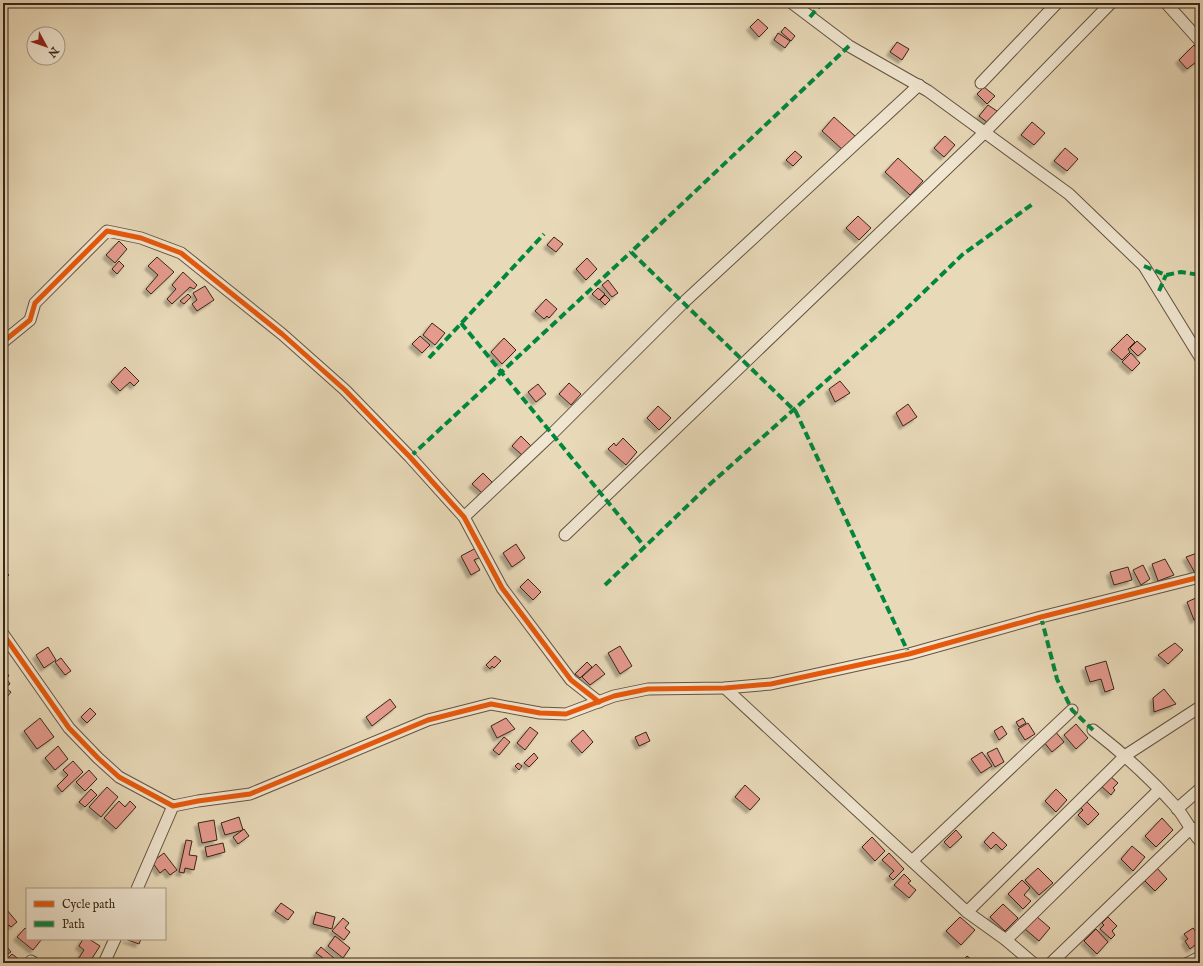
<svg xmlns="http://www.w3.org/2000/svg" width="1203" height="966" font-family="'IM FELL English',serif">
<defs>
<filter id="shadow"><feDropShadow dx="-3.5" dy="3.5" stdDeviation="1" flood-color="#0004"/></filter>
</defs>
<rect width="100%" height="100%" fill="#e8d9b8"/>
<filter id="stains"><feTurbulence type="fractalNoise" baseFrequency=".005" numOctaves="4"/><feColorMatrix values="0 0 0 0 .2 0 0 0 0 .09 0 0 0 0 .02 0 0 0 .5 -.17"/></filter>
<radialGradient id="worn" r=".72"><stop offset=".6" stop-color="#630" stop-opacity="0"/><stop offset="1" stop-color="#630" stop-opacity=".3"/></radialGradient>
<!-- building -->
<g fill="#e49a8d" stroke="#382618" filter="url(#shadow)">
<path d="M758,19L768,28L759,37L750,27Z"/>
<path d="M785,27L795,36L791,41L781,32Z"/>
<path d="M778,33L790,41L785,48L774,40Z"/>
<path d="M897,42L909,49L902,60L890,52Z"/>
<path d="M1194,45L1200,52V59L1187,69L1179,60Z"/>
<path d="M984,87L995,96L987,104L977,94Z"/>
<path d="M988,105L997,111L988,123L979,116Z"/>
<path d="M834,117L855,136L843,150L822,131Z"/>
<path d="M1032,122L1045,133L1034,145L1021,135Z"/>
<path d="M945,136L955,145L944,157L934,148Z"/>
<path d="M1065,148L1078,159L1067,171L1054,161Z"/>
<path d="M795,151L802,157L793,166L786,160Z"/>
<path d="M898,158L923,181L910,195L885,172Z"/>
<path d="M858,216L871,228L859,240L846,228Z"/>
<path d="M554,237L563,244L556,252L547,245Z"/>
<path d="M119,241L127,249L115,263L106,255Z"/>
<path d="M157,257L174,272L151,294L146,289L158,275L148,266Z"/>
<path d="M587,258L597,269L586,280L576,269Z"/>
<path d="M119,261L124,266L117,274L112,269Z"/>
<path d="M183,272L197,285L194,289L190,287L172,304L167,299L176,289L172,285Z"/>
<path d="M608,280L618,293L612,297L602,285Z"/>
<path d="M205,286L214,300L197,311L192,304L197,300L193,293Z"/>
<path d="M598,288L605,294L599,300L592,294Z"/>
<path d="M188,294L191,297L184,304L180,301Z"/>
<path d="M605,295L610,300L605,305L600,300Z"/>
<path d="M546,299L557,309L549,318L547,316L544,319L535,311Z"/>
<path d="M432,323L445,333L435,345L423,335Z"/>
<path d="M1127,334L1135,342L1128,349L1130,352L1122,360L1111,350Z"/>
<path d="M420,336L430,345L422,353L412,344Z"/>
<path d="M504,338L516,350L502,364L491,352Z"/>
<path d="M1137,341L1146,349L1138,356L1130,348Z"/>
<path d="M1131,353L1140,363L1132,371L1122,362Z"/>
<path d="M125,367L139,381L134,386L130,382L120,391L111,382Z"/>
<path d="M840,381L850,393L835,402L829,389Z"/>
<path d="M569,383L581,394L571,405L559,394Z"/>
<path d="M538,384L546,394L536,402L528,392Z"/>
<path d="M908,404L917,417L903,426L896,413Z"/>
<path d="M658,406L671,418L659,430L647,418Z"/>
<path d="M521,436L531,446L522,455L512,446Z"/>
<path d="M623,438L637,452L626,465L608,449L614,443L616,446Z"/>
<path d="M483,473L492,482L482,493L472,484Z"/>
<path d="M516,544L525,558L512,567L503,553Z"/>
<path d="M476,548L481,557L474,560L480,570L471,575L461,556Z"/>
<path d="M1200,552V572L1195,573L1186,557Z"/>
<path d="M1165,559L1174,575L1158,581L1152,564Z"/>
<path d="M1143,565L1150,579L1141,585L1133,570Z"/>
<path d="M1128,567L1132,580L1114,585L1110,572Z"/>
<path d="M3,569L9,575L3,581Z"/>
<path d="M528,579L541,592L533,600L520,587Z"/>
<path d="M1198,597L1200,617L1194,620L1187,602Z"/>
<path d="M1175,643L1183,650L1168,664L1158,655Z"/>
<path d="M620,646L632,666L620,674L608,653Z"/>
<path d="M48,647L56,660L44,668L36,655Z"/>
<path d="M495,656L501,661L494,668L492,666L490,669L486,665Z"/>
<path d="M61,658L71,671L65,675L55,662Z"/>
<path d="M1106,661L1114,689L1105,692L1101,679L1090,682L1085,667Z"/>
<path d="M587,662L592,667L580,678L575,674Z"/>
<path d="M596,664L605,674L590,685L582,677Z"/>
<path d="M3,667L9,676L6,678L10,684L3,689Z"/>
<path d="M7,689L11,692L7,697L3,694Z"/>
<path d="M1164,689L1176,704L1154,712L1153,698Z"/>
<path d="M390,699L396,707L372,726L366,717Z"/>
<path d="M90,708L96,714L87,723L81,717Z"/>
<path d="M40,718L54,737L37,749L24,731Z"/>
<path d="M506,718L515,729L497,738L491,726Z"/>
<path d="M1023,718L1026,723L1019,727L1016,722Z"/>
<path d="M1028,723L1035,734L1025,740L1018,729Z"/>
<path d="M1076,724L1088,738L1076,749L1064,735Z"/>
<path d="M1002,726L1007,734L999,740L994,731Z"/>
<path d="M530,727L538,733L525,750L517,743Z"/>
<path d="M583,730L593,742L582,753L571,741Z"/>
<path d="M1055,731L1064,742L1052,752L1043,741Z"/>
<path d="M646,732L650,741L639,746L635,737Z"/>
<path d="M504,737L510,742L499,755L493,750Z"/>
<path d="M58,746L68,759L55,770L45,758Z"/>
<path d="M997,748L1004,762L995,767L987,753Z"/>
<path d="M982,752L992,766L981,773L971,759Z"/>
<path d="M534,753L538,758L529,767L524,763Z"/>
<path d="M73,761L83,772L62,792L57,786L68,775L63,770Z"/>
<path d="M518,763L522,766L519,770L515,766Z"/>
<path d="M89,770L97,779L85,791L76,782Z"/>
<path d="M1109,775L1118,783L1113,788L1115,790L1111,795L1100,785Z"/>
<path d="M745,785L760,799L750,810L735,797Z"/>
<path d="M107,787L118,797L101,817L89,807Z"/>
<path d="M91,789L97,795L85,807L79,802Z"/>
<path d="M1056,789L1067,800L1056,812L1045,801Z"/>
<path d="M119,801L125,807L130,801L136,807L116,829L104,818Z"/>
<path d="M1086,801L1099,814L1088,825L1078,815L1083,810L1080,807Z"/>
<path d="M239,817L243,830L225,835L221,823Z"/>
<path d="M1162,818L1173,830L1156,847L1145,836Z"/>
<path d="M214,820L217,840L202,843L198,823Z"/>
<path d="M244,829L249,836L238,844L233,837Z"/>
<path d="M956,830L962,837L950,848L944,842Z"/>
<path d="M993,832L1007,845L1002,850L996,844L991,849L984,842Z"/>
<path d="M872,837L885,851L875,861L862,847Z"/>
<path d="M186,840L192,841L189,855L197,856L194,870L185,868L184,873L179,872Z"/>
<path d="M223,843L225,852L207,857L205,847Z"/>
<path d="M1132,846L1145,857L1133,871L1121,859Z"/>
<path d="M164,853L177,870L170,875L165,869L160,873L152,862Z"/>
<path d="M889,853L904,869L893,880L889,876L894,871L882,860Z"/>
<path d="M1156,867L1167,879L1155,891L1143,879Z"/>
<path d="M1038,868L1053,883L1039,895L1025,880Z"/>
<path d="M904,874L911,881L908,883L916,890L909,898L894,885Z"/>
<path d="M1022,880L1030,888L1024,895L1031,901L1023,909L1008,894Z"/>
<path d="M281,903L294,912L288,920L275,911Z"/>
<path d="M1003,904L1018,918L1005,931L990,917Z"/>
<path d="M6,909L17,922L11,927L9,925L4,929L3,912Z"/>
<path d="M316,912L335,917L332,929L313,924Z"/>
<path d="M1036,916L1050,928L1039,941L1025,929Z"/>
<path d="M960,917L975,930L961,945L946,931Z"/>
<path d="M1108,917L1117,926L1112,931L1115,935L1111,939L1100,929L1104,925L1102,923Z"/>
<path d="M343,918L349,923L345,928L350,932L344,940L332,931Z"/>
<path d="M25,928L27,930V939H42L33,950L17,937Z"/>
<path d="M1193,928L1200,937V941L1190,949L1185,941L1188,939L1184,934Z"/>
<path d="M1096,929L1108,942L1097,954L1084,941Z"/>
<path d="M335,936L350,948L343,958L328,946Z"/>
<path d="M83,939H89L100,946L89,963H80L77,961L84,950L79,946Z"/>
<path d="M125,939H141L139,944Z"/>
<path d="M3,942L11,952L3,957Z"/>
<path d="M321,947L334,958L330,963L316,953Z"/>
<path d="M12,954L21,961L19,963H9L6,960Z"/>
<path d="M967,956L976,963H961Z"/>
</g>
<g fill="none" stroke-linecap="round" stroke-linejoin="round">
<!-- minor casing -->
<g stroke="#645340" stroke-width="13">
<g id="minor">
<path d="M792,3L849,46L928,91L1069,194L1144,266L1200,357"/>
<path d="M1166,3L1200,41"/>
<path d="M981,83L1057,3"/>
<path d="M3,342L30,320L35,303L107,231L141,238L181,253L282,334L345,390L410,457L464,517L502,588L571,680L599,702"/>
<path d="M464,517L552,434L683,303L919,85"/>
<path d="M565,535L985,132L1111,3"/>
<path d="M3,634L69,728L98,758L119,777L173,806L198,801L250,794L428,720L491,704L540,713L566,714L614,696L648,689L725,688L771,684L909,654L1041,617L1200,577"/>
<path d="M725,688L967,912"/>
<path d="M1093,730C1124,754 1151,779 1177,808C1185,818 1191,831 1200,841"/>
<path d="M1177,809L1200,789"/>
<path d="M912,861L1072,710"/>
<path d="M137,889L173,806"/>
<path d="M1006,940L1159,790"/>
<path d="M31,961L34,963"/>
<path d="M104,963L115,939"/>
<path d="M1033,963L1006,940L967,912L1126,755L1200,707"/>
<path d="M1051,963L1190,829L1200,828"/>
<path d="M1188,963L1200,957"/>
</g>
</g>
<!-- minor -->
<use href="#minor" stroke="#f0e6d1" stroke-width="11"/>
<!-- quiet -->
<g stroke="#00873e" stroke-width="4" stroke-dasharray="8 4" stroke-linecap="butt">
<path d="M810,17L822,3"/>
<path d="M849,46L631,252L796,412L909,654"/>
<path d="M1144,266L1166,275L1181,272L1200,275"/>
<path d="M1159,291L1166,275"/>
<path d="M461,323L644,546"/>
<path d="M429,358L544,234"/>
<path d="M410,457L631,252"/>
<path d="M605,585L709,485L900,315L962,255L1034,203"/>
<path d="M1041,617L1057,679L1072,710L1093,730"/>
</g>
<!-- cycleway casing -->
<g stroke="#f0e6d1" stroke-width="8">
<g id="cycleway">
<path d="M3,342L30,320L35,303L107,231L141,238L181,253L282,334L345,390L410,457L464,517L502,588L571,680L599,702"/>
<path d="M3,634L69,728L98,758L119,777L173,806L198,801L250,794L428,720L491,704L540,713L566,714L614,696L648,689L725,688L771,684L909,654L1041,617L1200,577"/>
</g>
</g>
<!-- cycleway -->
<use href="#cycleway" stroke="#e8590c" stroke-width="5"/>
</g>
<!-- margin -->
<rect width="1203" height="966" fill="none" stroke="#e8d9b8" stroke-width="16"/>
<rect x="4" y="4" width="1195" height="958" fill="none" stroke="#382618" stroke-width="2"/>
<rect x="8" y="8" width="1187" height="950" fill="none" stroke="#382618"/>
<!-- legend -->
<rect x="26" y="888" width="140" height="52" fill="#f0e6d1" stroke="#a69987"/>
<rect x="34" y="901" width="20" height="6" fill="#e8590c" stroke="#a69987"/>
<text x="62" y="908" font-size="12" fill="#382618">Cycle path</text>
<rect x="34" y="921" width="20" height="6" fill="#00873e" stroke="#a69987"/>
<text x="62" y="928" font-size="12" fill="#382618">Path</text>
<!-- north arrow -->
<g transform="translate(46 46) rotate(130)"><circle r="19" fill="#f0e6d1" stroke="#a69987"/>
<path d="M0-3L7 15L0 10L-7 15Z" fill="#8f2418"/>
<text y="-6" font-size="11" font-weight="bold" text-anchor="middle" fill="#382618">N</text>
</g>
<rect width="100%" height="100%" filter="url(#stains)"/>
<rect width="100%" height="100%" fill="url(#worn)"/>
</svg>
